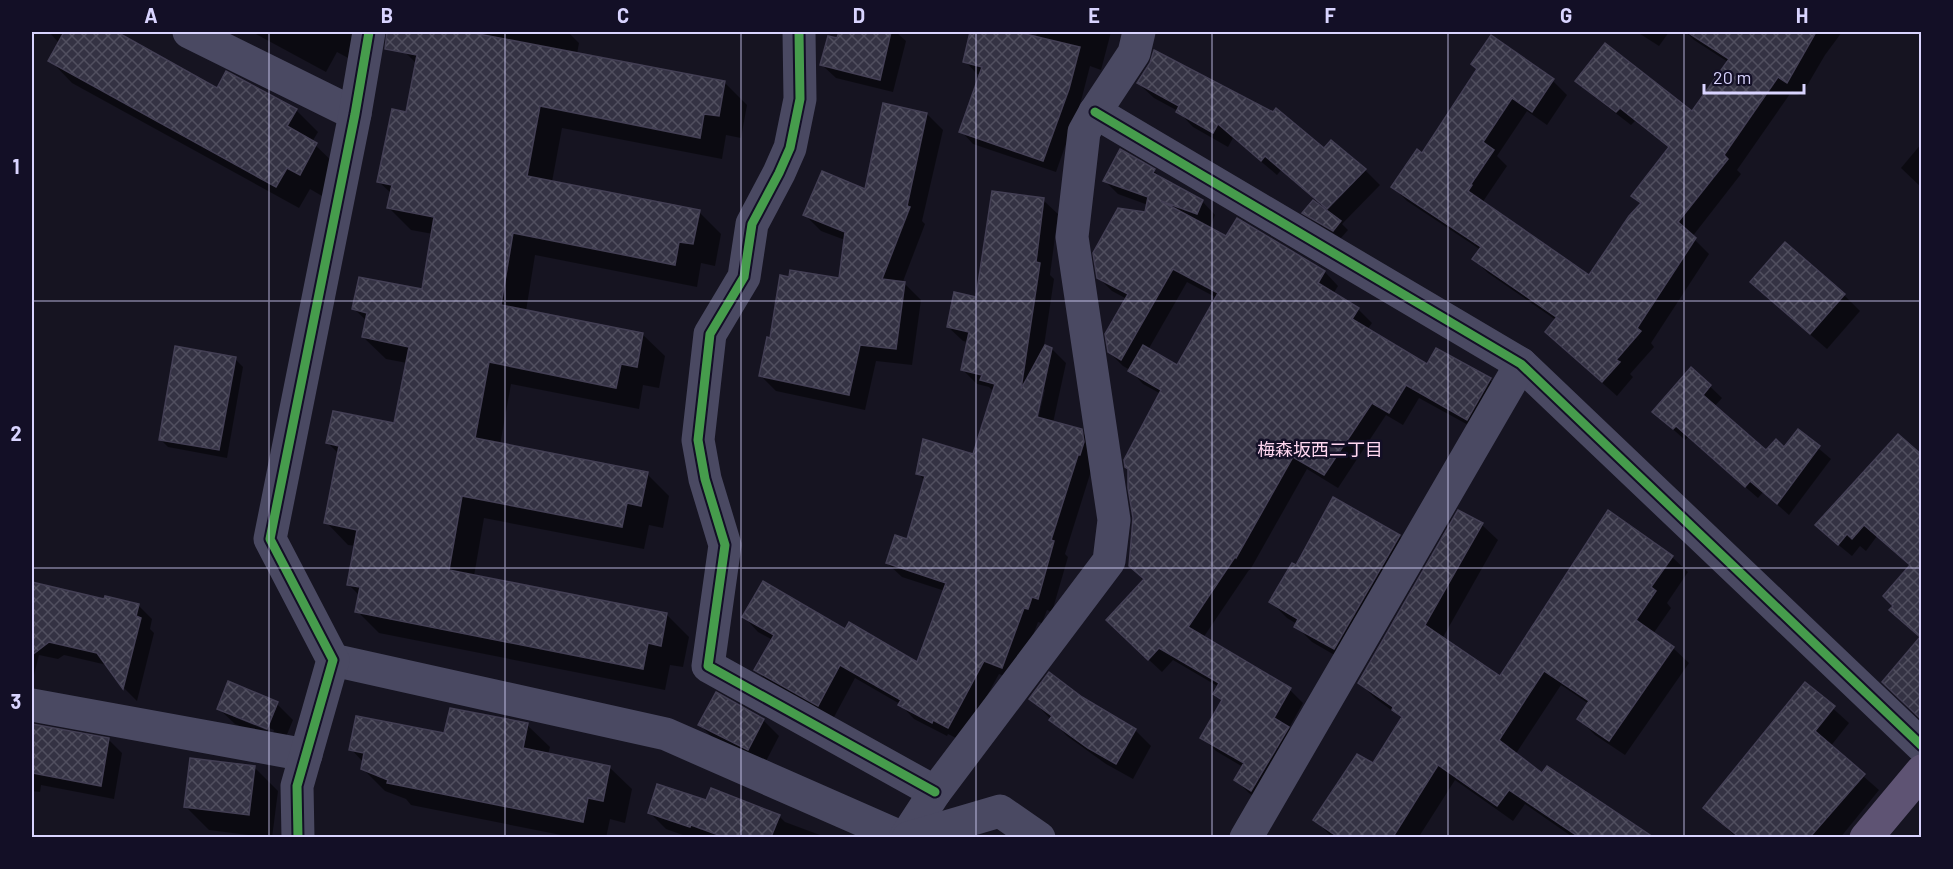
<svg xmlns="http://www.w3.org/2000/svg" width="1953" height="869" font-family="Barlow,'Noto Sans JP',sans-serif">
<defs>
<pattern id="building-cross-hatch" width="8" height="8" patternUnits="userSpaceOnUse" patternTransform="scale(1.5)"><rect width="8" height="8" fill="#343243"/><path d="M0 0l8 8M0 8l8-8" fill="none" stroke="#514f5f"/></pattern>
</defs>
<rect width="100%" height="100%" fill="#161421"/>
<!-- shadow -->
<g fill="#0007" fill-rule="evenodd">
<path d="M49,32H113L218,90L296,110L318,132L312,142L338,167L322,196L310,189L299,208L72,83L50,60L59,43Z"/>
<path d="M252,32H365L350,59L337,52L326,72Z"/>
<path d="M409,32H460L473,34L474,32H568L579,43L577,54L725,83L747,105L741,138L726,135L722,159L562,128L552,182L699,212L721,234L715,266L701,263L697,287L535,255L526,311L642,334L665,356L659,388L643,385L639,409L511,384L500,445L647,474L669,496L663,528L649,525L644,549L484,518L474,576L667,615L689,637L683,667L670,665L665,690L379,633L357,611L360,596L348,584L356,546L348,545L326,522L339,454L328,443L395,424L407,363L386,359L363,337L367,321L354,309L423,291L433,234L411,230L389,208L392,194L379,182L408,113L417,64L405,52Z"/>
<path d="M840,32H896L906,41L893,92L836,78L822,65L839,40Z"/>
<path d="M972,32H1011L1036,38L1037,32H1111L1101,70L1090,66L1081,101L1056,172L973,144L961,131L981,75L977,74L965,61Z"/>
<path d="M1637,32H1669L1659,46Z"/>
<path d="M1686,32H1733L1747,41L1752,32H1842L1825,55L1801,96L1792,91L1737,170L1741,174L1692,237L1709,254L1651,343L1654,347L1630,374L1633,377L1617,396L1561,346L1556,320L1488,273L1474,259L1481,250L1407,201L1393,187L1422,155L1478,70L1492,37L1553,81L1567,95L1547,125L1527,111L1497,156L1507,166L1484,200V203L1590,277L1642,204L1633,196L1669,148L1635,121L1631,125L1592,95L1577,80L1693,114L1728,62L1694,40Z"/>
<path d="M1138,83L1324,150L1365,170L1380,185L1342,224L1348,230L1341,238L1312,220L1304,213L1320,204L1281,170L1277,175L1233,138L1228,147L1193,127L1178,111L1154,98Z"/>
<path d="M927,114L943,130L922,221L925,224L902,284H905L921,300L912,365L876,361L865,410L776,391L760,375L772,340L840,280L845,240L821,231L805,215L866,191Z"/>
<path d="M1922,143V188L1901,168Z"/>
<path d="M1121,151L1154,171L1165,181L1202,201L1215,215L1209,229L1227,238L1237,220L1325,272L1338,286L1333,294L1358,309L1372,323L1367,330L1427,366L1490,380L1504,393L1481,432L1419,398L1403,425L1386,415L1338,488L1307,469L1250,570H1249L1203,638L1290,690L1303,703L1289,728L1302,741L1265,804L1249,793L1236,780L1243,767L1216,751L1202,737L1223,702L1215,694L1219,687L1173,660L1162,672L1121,634L1145,580L1161,394L1143,384L1130,370L1123,366L1109,352L1127,299L1112,291L1098,277L1146,213L1148,205L1118,194L1105,181ZM1187,282L1217,298L1177,367L1148,350Z"/>
<path d="M1043,200L1058,214L1050,275L1054,279L1044,346L1052,349L1066,363L1053,423L1081,431L1096,445L1092,468L1065,554L1068,557L1052,612L1047,610L1042,623L1038,622L1016,681L999,674L962,741L948,734L947,736L914,719L900,704L855,678L833,719L770,684L756,670L773,640L758,632L744,617L846,631L918,664L945,591L902,577L887,563L908,541L925,481L918,473L974,456L994,392L989,387L977,384L962,369L968,342L963,341L948,327L977,299ZM1045,389L1037,424H1034L1041,393Z"/>
<path d="M1844,295L1860,311L1827,349L1768,298Z"/>
<path d="M235,359L243,367L227,458L168,447L160,439Z"/>
<path d="M1692,369L1722,398L1714,407L1767,452L1785,449L1798,431L1831,459L1789,515L1763,492L1758,498L1688,437L1685,440L1666,423Z"/>
<path d="M1898,436L1921,638L1904,622L1911,566L1877,536L1866,551L1860,546L1852,556L1830,538Z"/>
<path d="M1482,525L1498,540L1442,639L1501,678L1672,557L1688,572L1667,603L1671,608L1653,634L1673,648L1689,663L1625,755L1595,735L1579,719L1589,704L1561,685L1515,755L1543,775L1547,768L1650,838H1574L1525,804L1513,821L1455,780L1420,835L1423,838H1333L1315,820L1374,765L1402,718L1375,698L1360,683Z"/>
<path d="M1399,536L1415,552L1350,664L1312,642L1296,626L1297,624L1287,618L1271,602L1296,567Z"/>
<path d="M32,583L105,601L138,605L152,619L150,629L154,633L137,701L124,688L107,665L64,655L58,659L39,655L32,683Z"/>
<path d="M1806,684L1849,723L1830,747L1879,790L1840,838H1737L1705,808Z"/>
<path d="M1081,698L1135,730L1151,746L1133,779L1106,764L1067,736L1031,699Z"/>
<path d="M277,704L293,720L283,744L235,724L218,708ZM236,715L274,730L273,733L236,718Z"/>
<path d="M763,720L779,736L764,765L716,741L700,725Z"/>
<path d="M32,725L109,740L122,753L114,799L41,785L40,792L32,791Z"/>
<path d="M527,725L550,747L548,755L609,767L632,789L625,823L610,819L606,838H576L411,805L406,799L385,791L362,768L363,762L351,749Z"/>
<path d="M254,767L278,791L272,838L209,830L186,807Z"/>
<path d="M707,802L779,816L785,822L828,838H691L666,829L650,813Z"/>
</g>
<!-- building -->
<g fill="url(#building-cross-hatch)" stroke="#433f54" stroke-width="1.5">
<path d="M64,32H117L217,88L226,71L297,109L287,126L317,143L300,175L287,168L276,187L48,61Z"/>
<path d="M387,32H468L725,81L719,116L704,114L700,138L540,106L527,176L700,210L693,244L679,242L675,265L513,233L501,305L643,333L637,367L621,364L616,388L489,362L475,438L648,472L641,506L627,503L622,527L462,496L449,570L667,613L661,646L648,643L643,669L355,612L360,587L347,585L357,530L324,523L339,446L326,443L333,411L394,423L409,347L362,337L367,313L352,309L359,277L422,289L434,217L387,208L392,185L377,182L392,109L406,112L417,55L385,49Z"/>
<path d="M839,32H891L880,80L820,65L828,36L837,38Z"/>
<path d="M970,32H1017L1080,47L1069,89L1043,161L959,132L982,67L963,62Z"/>
<path d="M1687,32H1816L1787,83L1778,77L1724,155L1728,159L1678,222L1696,238L1637,328L1641,331L1616,360L1620,362L1602,382L1545,332L1556,318L1562,321L1472,259L1481,247L1391,187L1417,149L1422,153L1477,69L1471,64L1491,35L1554,79L1532,112L1512,98L1483,142L1494,150L1471,184L1472,185L1468,191L1589,275L1629,216L1641,203L1631,196L1669,147L1620,108L1616,112L1575,81L1605,43L1692,111L1729,59Z"/>
<path d="M1154,50L1273,112L1276,108L1324,148L1331,140L1366,169L1327,209L1265,156L1261,161L1218,124L1213,133L1176,112L1179,106L1137,83L1150,63Z"/>
<path d="M883,103L927,113L907,206L910,207L882,279L905,282L896,349L860,345L849,395L759,376L767,337L770,338L780,275L789,277L790,270L839,278L845,232L803,215L822,171L865,189Z"/>
<path d="M1120,149L1155,169L1153,173L1203,200L1197,214L1161,201L1226,236L1237,218L1325,271L1318,283L1359,308L1352,319L1427,364L1436,348L1491,378L1467,420L1406,385L1389,413L1372,403L1324,475L1293,457L1236,558L1235,557L1188,627L1291,688L1274,718L1289,727L1251,791L1234,780L1244,763L1200,738L1222,700L1213,694L1219,683L1159,648L1148,660L1106,620L1144,579L1129,566L1133,518L1128,488V469L1125,467L1124,460L1161,390L1128,371L1143,345L1177,365L1218,293L1173,269L1121,360L1108,352L1105,334L1128,294L1097,278L1093,253L1118,208L1145,212L1148,197L1103,181Z"/>
<path d="M992,191L1044,198L1036,262L1040,263L1021,389L1045,345L1052,348L1037,417L1082,429L1084,442L1080,455H1078L1051,540L1054,541L1038,599L1032,597L1028,609L1024,608L1002,668L984,661L948,728L933,720L932,723L898,705L901,700L840,665L818,706L754,670L774,635L742,617L763,581L845,629L849,622L917,662L946,583L886,563L895,535L907,539L925,476L916,474L923,439L973,454L995,384L980,380L982,375L961,370L969,332L947,327L954,292L976,297Z"/>
<path d="M1313,200L1341,221L1333,231L1302,213Z"/>
<path d="M1785,242L1845,294L1810,334L1750,282Z"/>
<path d="M175,346L236,357L219,450L159,440Z"/>
<path d="M1691,367L1711,385L1703,395L1766,450L1776,439L1784,447L1798,429L1820,446L1777,504L1750,481L1745,487L1676,426L1673,429L1652,412Z"/>
<path d="M1898,434L1922,455V720L1882,682L1920,637L1889,610L1893,606L1883,596L1910,565L1864,525L1852,539L1847,534L1838,545L1815,525Z"/>
<path d="M1333,497L1400,535L1334,649L1294,627L1298,619L1269,602L1292,563L1296,565Z"/>
<path d="M1458,510L1483,523L1425,625L1500,676L1608,510L1673,556L1651,587L1656,591L1636,620L1674,647L1609,741L1577,719L1589,701L1544,671L1499,740L1542,773L1547,766L1653,837H1579L1509,790L1497,806L1438,765L1393,837H1338L1313,820L1357,754L1373,763L1402,717L1392,710L1393,707L1358,683Z"/>
<path d="M32,582L104,599L105,596L139,604L136,616L141,618L123,689L97,653L49,642L32,655Z"/>
<path d="M1049,672L1082,697L1136,729L1116,764L1088,748L1049,720L1052,716L1029,699Z"/>
<path d="M228,681L278,702L267,729L217,709Z"/>
<path d="M1805,682L1835,706L1815,731L1865,774L1810,837H1739L1703,808Z"/>
<path d="M716,692L764,719L748,750L698,725Z"/>
<path d="M450,708L528,723L523,748L610,766L603,801L588,798L583,822L387,783L388,780L361,769L364,753L349,750L356,716L444,733Z"/>
<path d="M32,724L109,738L101,786L32,773Z"/>
<path d="M190,758L255,766L249,815L184,807Z"/>
<path d="M657,784L706,800L711,788L780,815L771,837H724L691,825L690,827L648,813Z"/>
</g>
<g fill="none" stroke-linecap="round" stroke-linejoin="round">
<!-- minor -->
<g stroke="#4a4962" stroke-width="33">
<path d="M189,32L355,114"/>
<path d="M799,32L800,99L790,148L779,173L752,224L744,277L710,334L698,440L705,479L725,545L708,666L935,792"/>
<path d="M1095,112L1521,364L1922,746"/>
<path d="M333,660L666,734L903,838"/>
<path d="M32,705L306,755"/>
<path d="M298,838L297,786L333,660L270,539L355,114L369,32"/>
<path d="M905,838L935,792L1109,561L1114,520L1072,237L1084,132L1095,112L1134,53L1139,32"/>
<path d="M908,838L1000,811L1039,838"/>
<path d="M1246,838L1521,364"/>
</g>
<!-- major -->
<path stroke="#5e5373" stroke-width="33" d="M1866,838L1922,771"/>
<!-- cycleway casing -->
<g stroke="#130f26" stroke-width="13">
<g id="cycleway">
<path d="M799,32L800,99L790,148L779,173L752,224L744,277L710,334L698,440L705,479L725,545L708,666L935,792"/>
<path d="M1095,112L1521,364L1922,746"/>
<path d="M298,838L297,786L333,660L270,539L355,114L369,32"/>
</g>
</g>
<!-- cycleway -->
<use href="#cycleway" stroke="#469c4c" stroke-width="9"/>
</g>
<!-- grid -->
<path fill="none" stroke="#d9d4ff" stroke-width="1.5" stroke-opacity="0.55" d="M269,32V838M505,32V838M741,32V838M976,32V838M1212,32V838M1448,32V838M1684,32V838M32,301H1922M32,568H1922"/>
<g text-anchor="middle" dominant-baseline="central" stroke-width="5" stroke-linejoin="round" paint-order="stroke">
<!-- neighbourhood labels -->
<g font-size="18" fill="#ffd6f0" stroke="#130f26">
<text x="1320" y="449">梅森坂西二丁目</text>
</g>
</g>
<!-- border -->
<rect width="1953" height="869" fill="none" stroke="#130f26" stroke-width="66"/>
<!-- scale -->
<path d="M1704 84v9h100v-9" fill="none" stroke="#d9d4ff" stroke-width="3"/>
<text x="1713" y="84" font-size="18" fill="#d9d4ff" stroke="#130f26" stroke-width="4.5" paint-order="stroke">20 m</text>
<rect x="33" y="33" width="1887" height="803" fill="none" stroke="#d9d4ff" stroke-width="2"/>
<g font-size="20" text-anchor="middle" font-weight="bold" fill="#d9d4ff">
<text x="151" y="23">A</text>
<text x="387" y="23">B</text>
<text x="623" y="23">C</text>
<text x="859" y="23">D</text>
<text x="1094" y="23">E</text>
<text x="1330" y="23">F</text>
<text x="1566" y="23">G</text>
<text x="1802" y="23">H</text>
<text x="16" y="174">1</text>
<text x="16" y="441">2</text>
<text x="16" y="709">3</text>
</g>
</svg>
